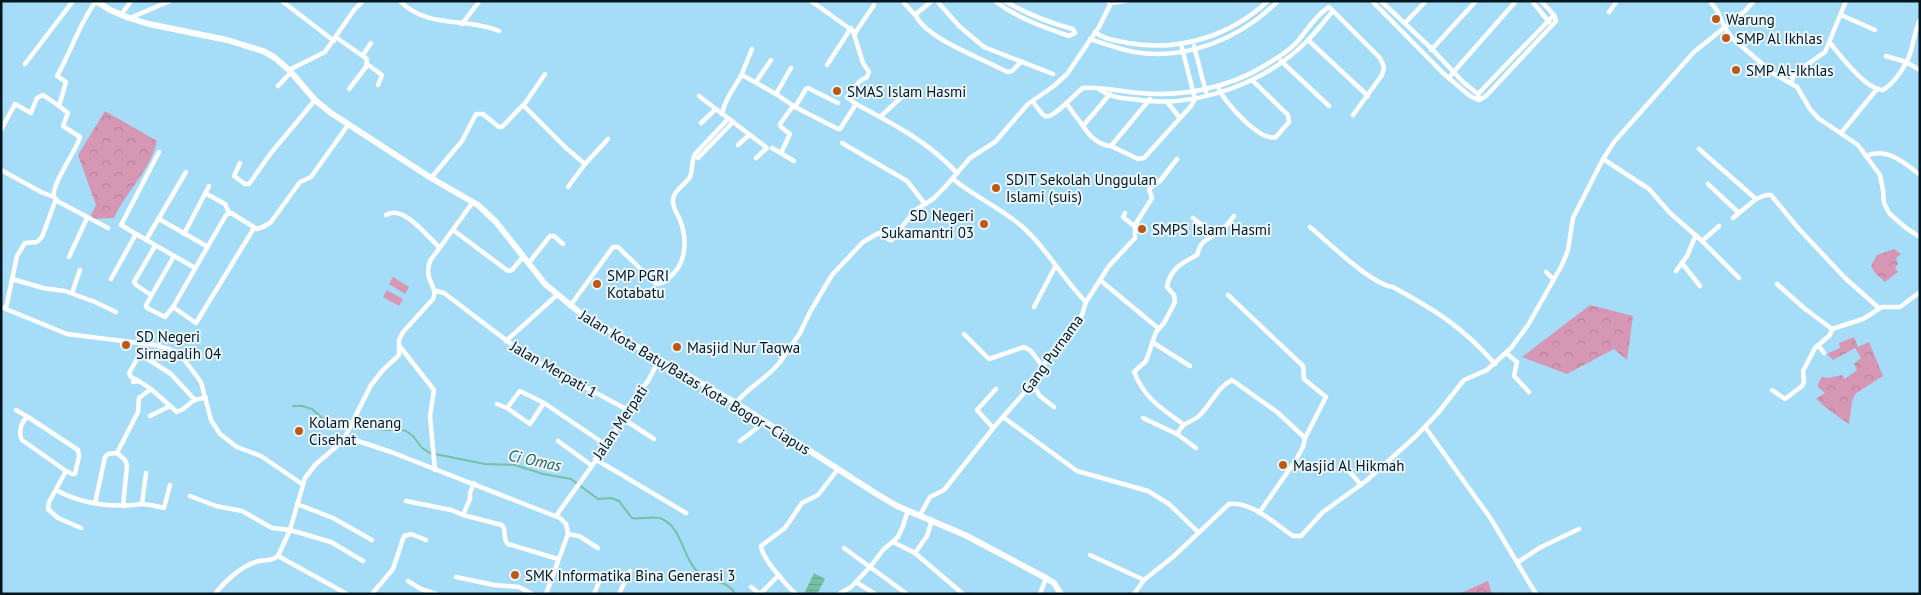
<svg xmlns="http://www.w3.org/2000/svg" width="1921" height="595" font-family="'PT Sans',sans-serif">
<defs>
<pattern id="forest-crowns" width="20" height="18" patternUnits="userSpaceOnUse" patternTransform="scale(1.25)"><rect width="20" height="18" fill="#d697b5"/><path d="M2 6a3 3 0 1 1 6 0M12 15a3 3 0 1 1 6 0" fill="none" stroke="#b6819b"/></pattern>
<pattern id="water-rules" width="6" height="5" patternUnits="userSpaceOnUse" patternTransform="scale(1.25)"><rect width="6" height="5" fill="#74c1a6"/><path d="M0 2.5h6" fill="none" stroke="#63a58f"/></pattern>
</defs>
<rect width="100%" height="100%" fill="#a5dcf8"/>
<!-- forest -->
<g fill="url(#forest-crowns)">
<path d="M105,111L157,141C150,171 126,192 114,218L89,219L96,205L78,155Z"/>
<path d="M1894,249L1901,254L1896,258L1898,264L1895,267L1898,272L1885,282L1875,273L1871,266L1877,255Z"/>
<path d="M1590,305L1633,316L1627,360L1614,349L1567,374L1522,357Z"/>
<path d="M1854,337L1858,347L1869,342L1883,376L1855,394L1852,402L1849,424C1837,416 1827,409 1816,399L1825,393L1818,387V384L1822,377L1828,378L1842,375L1845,379L1857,370L1854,364L1861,358L1855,348L1833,360L1827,354L1840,348L1839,343Z"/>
<path d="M1488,581L1492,594H1459Z"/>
</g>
<!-- pitch -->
<g fill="#d697b5">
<path d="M393,277L409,287L405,294L389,284Z"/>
<path d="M387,290L403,299L399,306L383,297Z"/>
</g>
<!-- water -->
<path fill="url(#water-rules)" d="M814,573L825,579L817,594H804Z"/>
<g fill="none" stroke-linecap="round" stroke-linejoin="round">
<!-- stream -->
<path stroke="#74c1a6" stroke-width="2" d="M293,406H302L312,409L322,418L331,422L346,421L359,423L374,429L388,430L397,429L406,431L413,436L422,448L430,453L485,464L515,465L543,474L571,479L598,499L611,498L619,501L632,518C641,520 654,515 662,519C682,528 682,555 696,570C708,582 727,579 735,594"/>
<!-- street -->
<g stroke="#fff" stroke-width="4.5">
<path d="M282,1L334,41"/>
<path d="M400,1C427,29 466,17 499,31"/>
<path d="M811,1L853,31L863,63L869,72L867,77L860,81L847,97L856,104C892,123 930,143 957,173"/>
<path d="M932,1L917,13L916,16C927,39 984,59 1007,72L1012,71L1021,62"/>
<path d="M937,1L959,26L984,47L1053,74"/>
<path d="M995,1C1017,18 1043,27 1069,36L1075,33L1073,29C1049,23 1027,14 1005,1"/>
<path d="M1107,1L1111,3L1126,1"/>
<path d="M1372,1L1444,74L1470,96L1479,100L1486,96L1556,21L1554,15L1541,1"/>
<path d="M1381,1L1432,49L1463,82L1478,94L1479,100"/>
<path d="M1532,1L1549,22"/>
<path d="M1710,1L1718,12L1725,28L1732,38L1774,74L1797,87L1810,109L1818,118L1858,145L1880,175L1883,190L1884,203L1889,213L1906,228L1920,237"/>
<path d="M904,3L916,16"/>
<path d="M1609,12L1617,1"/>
<path d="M121,15L131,1"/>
<path d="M1841,15L1875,30"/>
<path d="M130,18L170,1"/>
<path d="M1405,23L1426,1"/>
<path d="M462,24L478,3"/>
<path d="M1095,32C1104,40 1117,40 1128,43C1180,52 1230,36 1268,1"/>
<path d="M855,33L874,5"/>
<path d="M337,38L367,59L366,67L349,89"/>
<path d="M1090,39C1105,44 1119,49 1134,52C1187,61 1241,38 1278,1"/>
<path d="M1308,40L1368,96"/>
<path d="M1830,43C1841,56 1866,90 1883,90C1895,83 1907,64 1911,51C1914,40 1915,30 1920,20"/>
<path d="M1194,46L1206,92"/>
<path d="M1431,50L1476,1"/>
<path d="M363,55L371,43"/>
<path d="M1886,56L1906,62L1920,70"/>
<path d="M1281,61L1329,106"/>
<path d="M25,64L73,1"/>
<path d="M367,64L382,75L378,85"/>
<path d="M827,65L851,28"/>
<path d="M289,70L325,52L354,10L363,1"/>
<path d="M1451,75L1516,1"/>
<path d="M741,76L752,49"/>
<path d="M756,82L771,60"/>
<path d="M1791,83L1795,73L1825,52L1846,1"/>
<path d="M278,86L291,72"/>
<path d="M1219,89C1225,103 1260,142 1276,137L1289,122L1288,115L1252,80"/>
<path d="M1100,90C1113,99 1125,98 1140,100C1199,108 1267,82 1308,40C1317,31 1325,20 1333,11"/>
<path d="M776,94L791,68"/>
<path d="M1110,94L1083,126C1090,137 1098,145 1111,146L1150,99"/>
<path d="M1478,94L1554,15"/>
<path d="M699,96L716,109"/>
<path d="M1167,102L1180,118"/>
<path d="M1034,103C1037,107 1041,114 1045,116C1053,120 1075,93 1083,88C1099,86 1123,92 1140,93C1182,97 1228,88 1264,66C1276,59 1289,51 1298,41C1307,30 1317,14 1329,7L1380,58L1384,67L1382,75L1353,115"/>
<path d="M1066,103L1083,126"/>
<path d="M523,105L566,148L585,164"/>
<path d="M795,107L806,89L808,88L838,103"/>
<path d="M722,114C725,99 734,88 741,76H744L776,94L795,107L838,129H840L856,104"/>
<path d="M880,117L906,93"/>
<path d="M701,123L716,109L767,148L756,158"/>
<path d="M1,130L15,104L31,113L37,98L43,95L59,106L66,82L57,76C71,52 79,24 96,1"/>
<path d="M1841,133L1877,89"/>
<path d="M842,143L907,181L925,204"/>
<path d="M738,145L749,135"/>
<path d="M1111,146L1138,159L1144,158L1191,106L1195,99L1181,44"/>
<path d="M772,148L794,161"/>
<path d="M1699,149L1756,199L1766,195H1771L1799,229L1846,279L1879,308"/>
<path d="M781,153L790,134L781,127L780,124L793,106"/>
<path d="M1866,156C1886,147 1904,162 1920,175"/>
<path d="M698,158L733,122"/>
<path d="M1603,159L1649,189L1670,213L1702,241L1739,278"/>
<path d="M240,163L234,176L245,184H249L271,153L315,100"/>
<path d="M1,170L41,192L54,197L59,202L108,228"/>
<path d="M431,178L462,141L476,114H483L499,127H502L526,102L545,74"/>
<path d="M953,179C976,198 1004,209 1026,230C1048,251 1064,280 1086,302"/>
<path d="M1708,184L1739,213"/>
<path d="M568,187L585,164L608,139"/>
<path d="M205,193L225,204L229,213"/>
<path d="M54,197C51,184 76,152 80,137L63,126L68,113L59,106"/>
<path d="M1125,213L1123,217L1134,226"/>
<path d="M386,215C403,204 427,236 439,247"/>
<path d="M1733,218L1756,199"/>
<path d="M159,219L208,247"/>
<path d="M1310,227C1328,242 1372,285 1393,287C1435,310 1464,328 1495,364"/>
<path d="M453,230L508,271L512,270L523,257"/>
<path d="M136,234L121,225L159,152"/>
<path d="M184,234L209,186"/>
<path d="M1211,237L1226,226L1234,216"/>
<path d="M146,240L186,172"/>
<path d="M1702,241L1719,226"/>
<path d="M174,256L146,305L147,308L165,317L173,307L226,215L231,213L257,229L263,227L271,222L300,182L311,177L348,125"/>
<path d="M69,257L87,218"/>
<path d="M1682,263L1700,286"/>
<path d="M528,264L550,236H554L563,244"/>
<path d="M1676,271L1687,256L1696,235"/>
<path d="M1546,272L1553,279"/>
<path d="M12,279L43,288L65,291L95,302L116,312"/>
<path d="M111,279L136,234L195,268"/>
<path d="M1100,280L1158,328"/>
<path d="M1777,284L1804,308L1832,329L1863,319L1882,307H1900L1920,292"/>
<path d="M436,291L444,293L527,356L626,409"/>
<path d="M72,293L80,270"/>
<path d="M151,295L136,285L134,282L155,246"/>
<path d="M1228,295L1303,366L1304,379L1326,397L1305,438L1303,447L1296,460L1259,513"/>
<path d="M570,306L613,247H618L656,284C664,284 667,280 672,275C687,261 687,238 680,220C678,215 673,208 673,202C672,191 685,185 690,177C693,170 691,161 695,154L728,119"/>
<path d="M1,307L67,334L155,345L169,349L180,354L201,382L211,420L220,434L237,447L261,456L302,484"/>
<path d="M173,307L196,323L254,228"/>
<path d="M1034,307L1055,267"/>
<path d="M6,308L17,256L25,243L37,242L42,237L56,199"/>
<path d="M964,334L989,359L1024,347L1031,351L1043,367"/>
<path d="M506,341L557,295"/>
<path d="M1152,342L1190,366"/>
<path d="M1818,345L1824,353"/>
<path d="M401,348L434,390L430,416L435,470"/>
<path d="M1506,353L1517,362L1514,376L1529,392"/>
<path d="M139,381L131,377L129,373L137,359L143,356L171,374L194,399"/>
<path d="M133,382L139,381L151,389"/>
<path d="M1032,384L1040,396L1054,407"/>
<path d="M1772,390L1785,399L1802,386L1804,382L1803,371L1815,348L1830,335L1832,329"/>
<path d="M736,403C749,386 767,379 780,362L800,333L810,312L832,275L863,242L877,234L879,233L890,240H892L914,211L933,199L945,187L970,158L995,142L1028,104L1054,86L1067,74L1099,27L1111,3"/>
<path d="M497,404L507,408L530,424L544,403"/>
<path d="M507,408L520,391L544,403L606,445"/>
<path d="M16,410L28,417"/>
<path d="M150,416L170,406"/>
<path d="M28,417L78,450L79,456L75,474H72L66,471L22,440C18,433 21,421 28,417Z"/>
<path d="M1003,417L1077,471L1148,491L1169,504L1198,532"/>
<path d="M622,418L654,439"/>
<path d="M1143,418L1177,434L1196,448"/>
<path d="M1183,424C1161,408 1145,399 1134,372L1146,361L1156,332L1164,323L1175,302L1174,295L1167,287C1169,270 1183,262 1197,255C1200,245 1202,242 1211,237L1203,226L1193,218"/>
<path d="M1425,427L1491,519L1536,594"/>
<path d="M993,428L977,410L996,389"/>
<path d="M1177,434C1186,418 1190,425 1200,415C1211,404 1218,387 1232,380L1277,412L1305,438"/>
<path d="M346,437L391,452L560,518L566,524L568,534L546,594"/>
<path d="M558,441L591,465"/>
<path d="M740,441L757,428L763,421"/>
<path d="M117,453L138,412L139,398L151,389L177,412C191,407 187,399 206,398"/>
<path d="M595,459L686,513"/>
<path d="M1345,466L1361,485"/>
<path d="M66,471L49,502L48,509L58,518L81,528"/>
<path d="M56,490C82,504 112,508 142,504L146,473"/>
<path d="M190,496L216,506L242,511L272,528L290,530L331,542L363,561"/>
<path d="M406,501L451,510L463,515L470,499V493L474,483"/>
<path d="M95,503L105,457L108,454L117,453L125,460L127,465L123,506"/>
<path d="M142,504L151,505L164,508L170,485"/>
<path d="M297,504L333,518L372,540"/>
<path d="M463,515L502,525C507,530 502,539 508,544L558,559"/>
<path d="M920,515L930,497L944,490L995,426L1032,384L1050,355L1082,315L1086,302L1109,266L1135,238V225L1152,198L1149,189L1160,181L1177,159"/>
<path d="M556,516L612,438L626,409L648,381L659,360"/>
<path d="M568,534L579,536L598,548"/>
<path d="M893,542L915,553L963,594"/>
<path d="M844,548L907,594"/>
<path d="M915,553L927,536L932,520"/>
<path d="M1090,555L1144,580"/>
<path d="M278,556L347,594"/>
<path d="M1518,562L1541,547L1579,529"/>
<path d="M456,577L494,585L519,587L532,594"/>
<path d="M408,581L421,589L436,594"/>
<path d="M856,582L875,594"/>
<path d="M751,587L760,594"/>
<path d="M215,594C225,581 242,565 259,561C266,560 272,561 278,556L290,530L305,478L316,464L343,441L371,385L383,370L399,355V340L403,332L433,299C439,286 423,282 430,261L473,202"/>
<path d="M372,594L393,569L404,536L411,534L426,540"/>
<path d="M594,594L599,582"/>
<path d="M619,594L630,571"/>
<path d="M760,594L779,575"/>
<path d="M796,594C786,585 762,558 761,546L785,528L802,503L818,495L838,469"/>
<path d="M839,594L851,587L870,567L883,550L898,537L903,526L908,510"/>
<path d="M1040,594L1046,578"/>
<path d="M1134,594L1144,580L1174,556L1229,504C1252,501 1275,524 1293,536H1301L1323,512L1366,481L1415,437L1437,414L1464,380L1487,370L1511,348L1528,325L1562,265L1568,250L1573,218L1602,161L1614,142L1694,52L1745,11L1754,1"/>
</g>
<!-- secondary -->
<path stroke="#fff" stroke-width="6" d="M96,1L110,10L129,18L149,24L227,40L263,51L274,57L289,70L315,100L331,113L431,178L478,205L496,222L545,284L585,317L736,403L875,493L897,506L965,535L1046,578L1054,583L1061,594"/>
</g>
<!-- markers -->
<g fill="#ba5a16" stroke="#ebf6fc" stroke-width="2">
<circle cx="1716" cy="19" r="5"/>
<circle cx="1726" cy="38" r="5"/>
<circle cx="1736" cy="70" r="5"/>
<circle cx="837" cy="91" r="5"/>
<circle cx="996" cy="188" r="5"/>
<circle cx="984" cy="224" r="5"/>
<circle cx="1142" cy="229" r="5"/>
<circle cx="597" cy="284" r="5"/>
<circle cx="126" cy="345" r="5"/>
<circle cx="677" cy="347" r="5"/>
<circle cx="299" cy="431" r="5"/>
<circle cx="1283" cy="465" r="5"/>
<circle cx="515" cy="575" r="5"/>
</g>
<g text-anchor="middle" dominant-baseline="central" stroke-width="4" stroke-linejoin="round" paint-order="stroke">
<!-- poi labels -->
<g font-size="15" fill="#021620" stroke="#ebf6fc" text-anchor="start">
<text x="1726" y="19">Warung</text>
<text x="1736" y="38">SMP Al Ikhlas</text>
<text x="1746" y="70">SMP Al-Ikhlas</text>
<text x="847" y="91">SMAS Islam Hasmi</text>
<text x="1006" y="179">SDIT Sekolah Unggulan<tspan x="1006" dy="17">Islami (suis)</tspan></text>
<text x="974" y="215" text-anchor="end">SD Negeri<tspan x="974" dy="17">Sukamantri 03</tspan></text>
<text x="1152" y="229">SMPS Islam Hasmi</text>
<text x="607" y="275">SMP PGRI<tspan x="607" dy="17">Kotabatu</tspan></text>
<text x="136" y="336">SD Negeri<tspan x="136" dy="17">Sirnagalih 04</tspan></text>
<text x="687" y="347">Masjid Nur Taqwa</text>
<text x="309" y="422">Kolam Renang<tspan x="309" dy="17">Cisehat</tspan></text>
<text x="1293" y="465">Masjid Al Hikmah</text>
<text x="525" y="575">SMK Informatika Bina Generasi 3</text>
</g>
<!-- street labels -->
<g font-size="15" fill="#021620" stroke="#ebf6fc">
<text transform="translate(1052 354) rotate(-54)">Gang Purnama</text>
<text transform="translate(554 369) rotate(30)">Jalan Merpati 1</text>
<text transform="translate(695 382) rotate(31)">Jalan Kota Batu/Batas Kota Bogor–Ciapus</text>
<text transform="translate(620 422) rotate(-56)">Jalan Merpati</text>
</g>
<!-- water labels -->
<g font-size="16" font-style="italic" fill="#286451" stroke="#ebf6fc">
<text transform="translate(535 460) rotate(12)">Ci Omas</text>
</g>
</g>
<!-- border -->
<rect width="1921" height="595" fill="none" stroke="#021620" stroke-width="5"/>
</svg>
